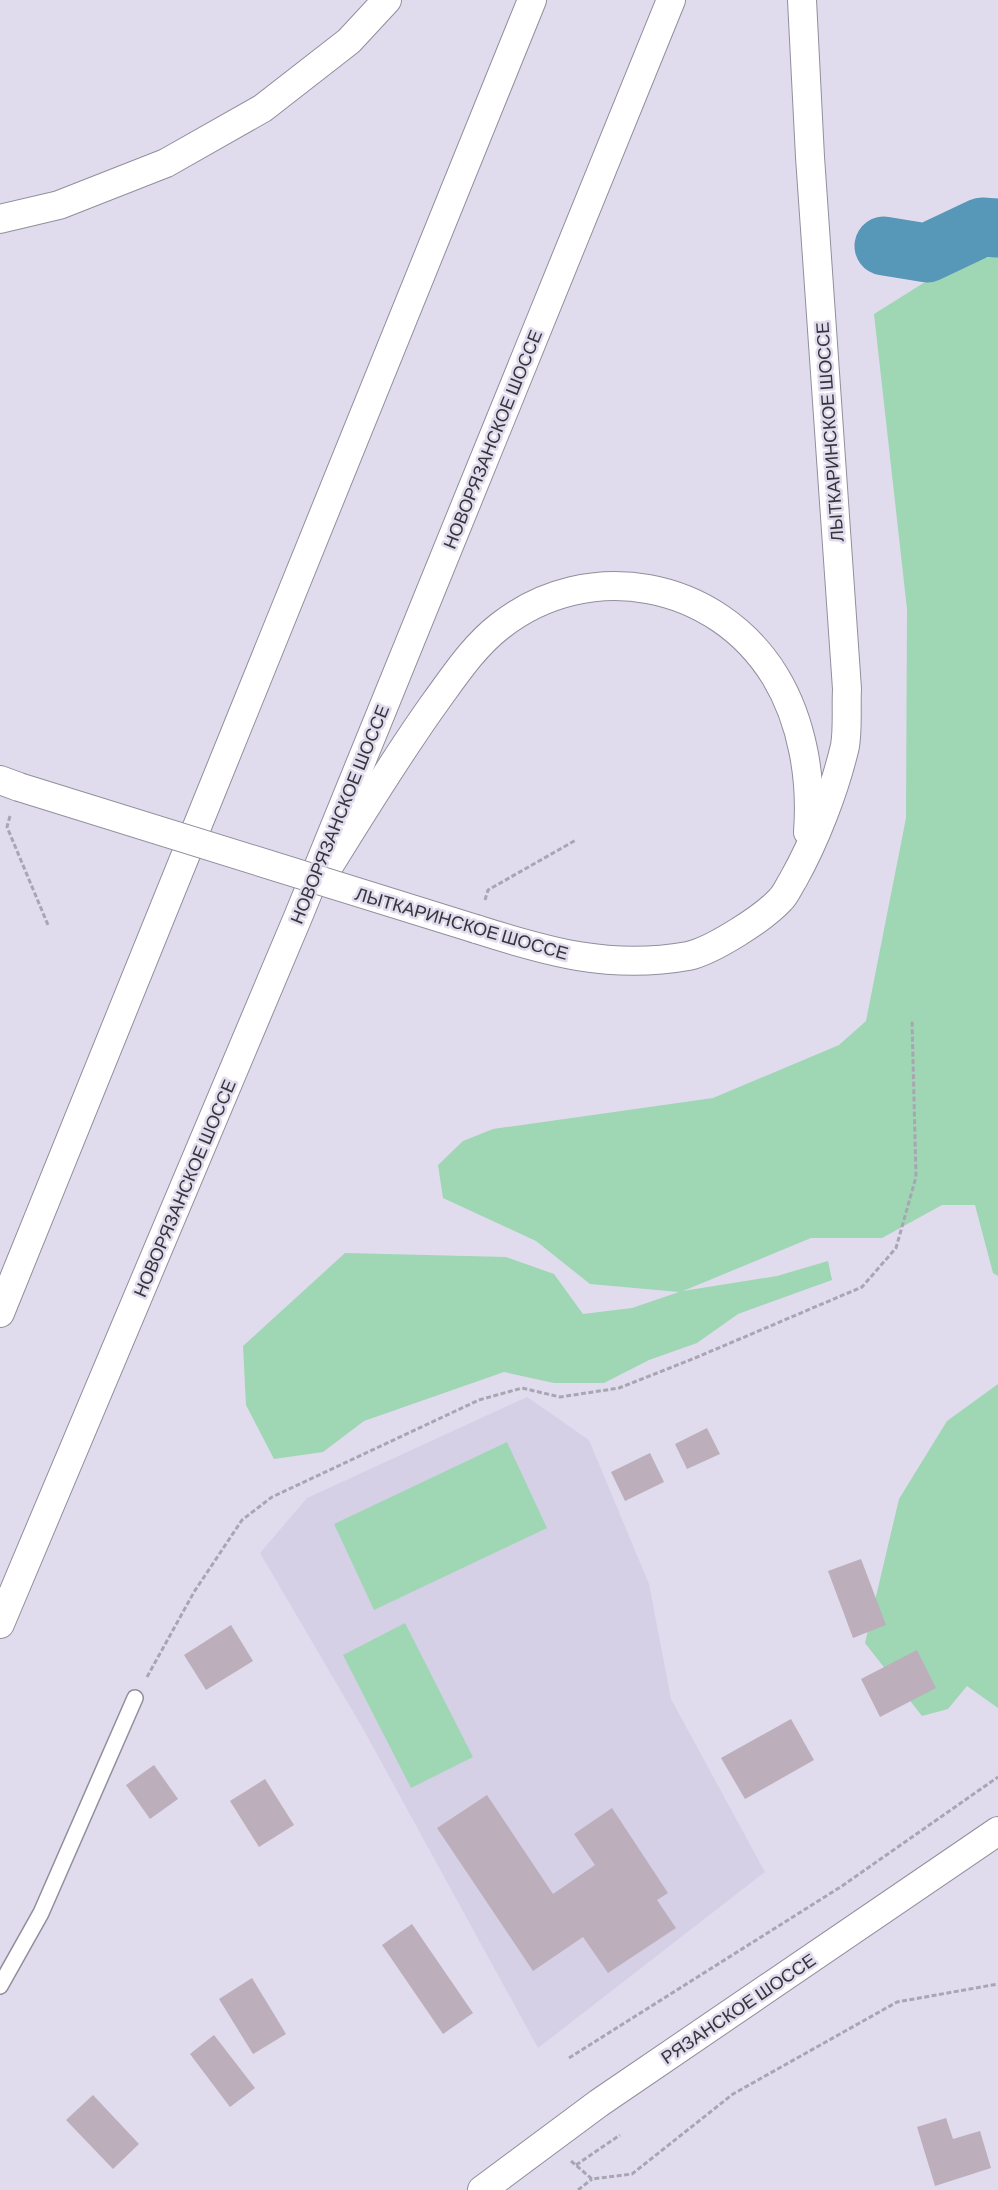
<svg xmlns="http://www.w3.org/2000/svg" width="998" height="2190" font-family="Barlow,sans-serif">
<rect width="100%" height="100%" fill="#e0dced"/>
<!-- built -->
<path fill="#d6d0e7" d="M527,1397L589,1440L649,1584L671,1699L765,1872L538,2048L362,1727L260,1553L307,1498Z"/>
<!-- green -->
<g fill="#9fd6b4">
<path d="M998,256V1276L993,1273L975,1205H942L882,1238H811L683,1291L777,1276L828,1261L832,1280L738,1314L697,1343L649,1360L604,1383H554L504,1372L364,1421L323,1452L274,1459L246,1405L243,1346L345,1253L506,1257L554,1274L583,1314L632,1308L679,1292L590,1284L536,1241L443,1198L438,1165L463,1141L493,1129L713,1098L839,1045L866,1021L906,818L907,609L874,314L957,262Z"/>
<path d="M998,1384V1708L967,1686L948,1709L922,1716L865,1643L899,1499L947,1421Z"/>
<path d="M507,1442L547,1528L374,1610L334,1524Z"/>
<path d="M405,1623L473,1757L411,1788L343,1655Z"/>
</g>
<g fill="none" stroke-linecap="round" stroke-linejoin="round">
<!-- river -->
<path stroke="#5797b7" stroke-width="59" d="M884,246L927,253L982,227L998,228"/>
</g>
<!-- building -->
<g fill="#bcaeba">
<path d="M707,1428L720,1454L687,1469L675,1444Z"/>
<path d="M650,1453L664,1482L625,1501L611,1472Z"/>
<path d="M861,1559L886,1625L853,1638L828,1571Z"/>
<path d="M231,1625L253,1661L206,1690L184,1655Z"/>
<path d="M917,1650L936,1688L880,1717L861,1679Z"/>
<path d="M791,1719L814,1760L745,1799L721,1758Z"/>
<path d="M154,1765L178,1799L150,1819L126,1785Z"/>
<path d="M265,1779L294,1825L259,1847L230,1801Z"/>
<path d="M487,1795L553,1894L595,1865L574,1834L612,1808L668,1893L657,1900L676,1928L608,1973L583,1937L533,1971L437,1828Z"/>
<path d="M412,1924L473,2013L443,2034L382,1945Z"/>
<path d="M252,1978L286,2034L253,2054L219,1999Z"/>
<path d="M214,2035L255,2088L230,2107L190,2054Z"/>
<path d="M93,2095L139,2144L113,2169L66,2120Z"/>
<path d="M946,2118L953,2139L980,2131L991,2168L935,2186L917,2127Z"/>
</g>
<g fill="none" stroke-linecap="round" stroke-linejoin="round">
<!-- service casing -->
<g stroke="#918e9d" stroke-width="18">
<path id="service" d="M0,1986L41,1913L135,1698"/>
</g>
<!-- secondary casing -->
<g stroke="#918e9d" stroke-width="30">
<g id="secondary">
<path d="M0,219L59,205L166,163L263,108L349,41L387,0"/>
<path d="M0,780L19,787"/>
<path d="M322,877C359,818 395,758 436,701C455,675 474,646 500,626C588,557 716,580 775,676C803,722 812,780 808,832"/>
<path d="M476,929C548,952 611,970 688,956C712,951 764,918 781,899C786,894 789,886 793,880C815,841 835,789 845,746C848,728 846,707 847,689L810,157L802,0"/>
</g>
</g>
<!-- primary casing -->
<g stroke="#918e9d" stroke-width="30">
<path id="primary" d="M482,2190L599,2103L998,1831"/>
</g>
<!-- trunk casing -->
<g stroke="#918e9d" stroke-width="30">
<g id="trunk">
<path d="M0,1313L532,0"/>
<path d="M0,1624L298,917L671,0"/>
</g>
</g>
<!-- path -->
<g stroke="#a9a6b3" stroke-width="3" stroke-dasharray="5 2.5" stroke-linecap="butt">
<path d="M10,816L7,827L48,925"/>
<path d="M485,900L488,890L576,840"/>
<path d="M147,1677L194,1592L242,1520L272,1497L479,1400L522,1388L560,1397L619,1388L695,1358L862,1287L896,1248L916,1177L912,1020"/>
<path d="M569,2058L842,1886L998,1777"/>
<path d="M571,2161L592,2179L632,2174L733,2094L897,2002L998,1984"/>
<path d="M576,2165L620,2135"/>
<path d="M578,2190L592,2179"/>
</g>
<!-- service -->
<use href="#service" stroke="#fff" stroke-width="15"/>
<!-- secondary -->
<use href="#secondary" stroke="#fff" stroke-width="28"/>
<!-- primary -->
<use href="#primary" stroke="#fff" stroke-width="28"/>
<!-- trunk -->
<use href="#trunk" stroke="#fff" stroke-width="28"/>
<!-- secondary-bridge casing -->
<g stroke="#918e9d" stroke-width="30" stroke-linecap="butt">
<path id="secondary-bridge" d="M19,787L476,929"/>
</g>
<!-- secondary-bridge -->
<use href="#secondary-bridge" stroke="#fff" stroke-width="28"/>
</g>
<g text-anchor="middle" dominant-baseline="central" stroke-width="5" stroke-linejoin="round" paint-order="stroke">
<!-- street labels -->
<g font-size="18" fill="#36353b" stroke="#e0dced">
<text transform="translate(829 432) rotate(-94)">ЛЫТКАРИНСКОЕ ШОССЕ</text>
<text transform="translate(492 439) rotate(-68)">НОВОРЯЗАНСКОЕ ШОССЕ</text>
<text transform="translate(339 814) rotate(-68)">НОВОРЯЗАНСКОЕ ШОССЕ</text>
<text transform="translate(462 923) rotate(16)">ЛЫТКАРИНСКОЕ ШОССЕ</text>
<text transform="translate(184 1188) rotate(-67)">НОВОРЯЗАНСКОЕ ШОССЕ</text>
<text transform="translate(738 2008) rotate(-34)">РЯЗАНСКОЕ ШОССЕ</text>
</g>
</g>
</svg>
